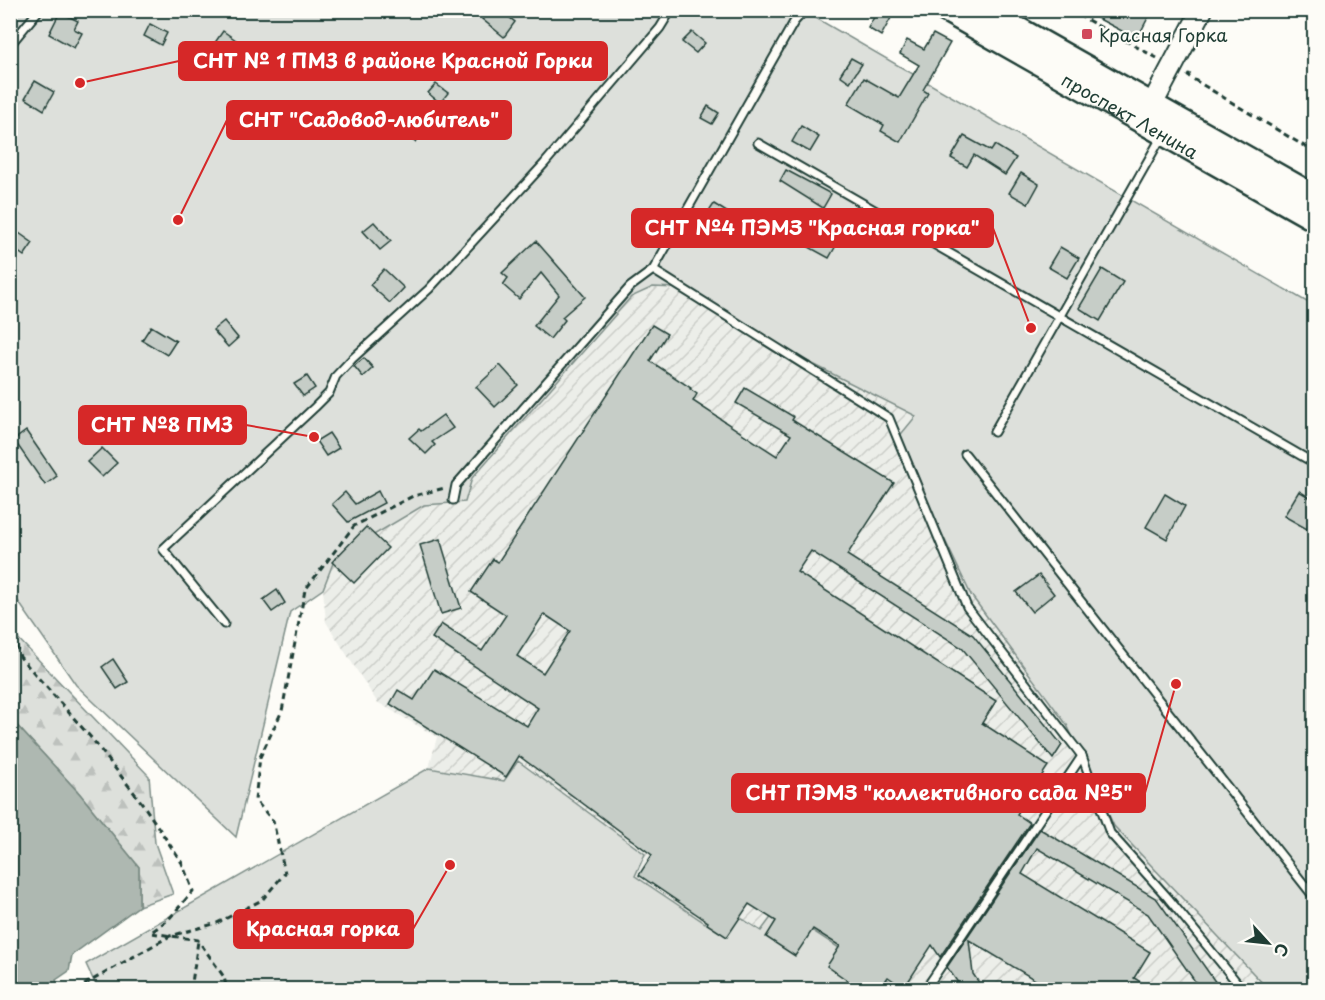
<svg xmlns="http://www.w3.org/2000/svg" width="1325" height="1000" font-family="'Playpen Sans',sans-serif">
<defs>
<pattern id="industrial-furrows" width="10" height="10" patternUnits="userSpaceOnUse" patternTransform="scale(1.5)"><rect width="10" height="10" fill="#eceee9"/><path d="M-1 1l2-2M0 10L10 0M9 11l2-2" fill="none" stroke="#cacdc8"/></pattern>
<pattern id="forest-firs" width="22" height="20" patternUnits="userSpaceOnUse" patternTransform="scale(1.5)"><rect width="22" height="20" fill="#dde0db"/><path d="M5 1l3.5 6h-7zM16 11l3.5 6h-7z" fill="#bdc1bd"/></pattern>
</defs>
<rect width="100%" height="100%" fill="#fdfcf7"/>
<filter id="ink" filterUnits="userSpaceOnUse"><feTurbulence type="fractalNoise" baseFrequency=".0167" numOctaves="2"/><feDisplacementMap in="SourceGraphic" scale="12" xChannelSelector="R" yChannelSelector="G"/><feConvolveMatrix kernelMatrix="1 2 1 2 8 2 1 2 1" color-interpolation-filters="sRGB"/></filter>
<g filter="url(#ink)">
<!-- industrial -->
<path fill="url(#industrial-furrows)" d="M653,287L678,288L787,351L917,417L971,595L1067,725L1114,826L1268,989H902L777,908L761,931L719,904L705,923L635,876L645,854L518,761L504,781L429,768L437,737L377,702L326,622L323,589L335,558L424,504L465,502L472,478L631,297Z"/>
<!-- forest -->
<path fill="url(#forest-firs)" stroke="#7e8e88" stroke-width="1.5" d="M11,631L149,776L155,843L173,894L139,906V867L80,794L11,719Z"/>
<!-- green -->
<g fill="#dde0db" stroke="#7e8e88" stroke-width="1.5">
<path d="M10,11H804L1314,306V989H1268L1114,826L1067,725L971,595L897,439L916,416L787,351L678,288L653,287L631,297L472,478L465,502L424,505L335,558L323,589L290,612L236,837L76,685L11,591Z"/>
<path d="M518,761L645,854L635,876L705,923L719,904L761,931L778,908L902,989L98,990L86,964L429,768L504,781Z"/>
</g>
<!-- water -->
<path fill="#aeb8b1" stroke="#75877f" stroke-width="1.5" d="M11,719L80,794L139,867V906L72,955L69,971L56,980L60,989H11Z"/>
<!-- building -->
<g fill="#c6cdc7" stroke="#1f3d34" stroke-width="1.5" fill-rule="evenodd">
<path d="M488,10H500L515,22L504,37L482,19Z"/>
<path d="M878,10H882L892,16L881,36L868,28Z"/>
<path d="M1082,10H1152L1137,39Z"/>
<path d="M60,12L78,21L74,29L82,33L74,48L49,34Z"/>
<path d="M150,24L167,33L161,45L144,36Z"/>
<path d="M223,31L243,45L234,57L214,44Z"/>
<path d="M692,32L705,43L696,53L682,42Z"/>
<path d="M933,34L950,43L923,90L928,93L900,142L881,131L884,125L848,104L864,78L899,98L919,65L900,54L907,40L924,49Z"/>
<path d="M851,58L862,64L850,82L840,75Z"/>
<path d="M35,81L54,92L44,110L25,98Z"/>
<path d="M436,84L448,93L440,103L428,93Z"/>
<path d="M708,106L719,113L712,124L701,118Z"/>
<path d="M408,120L423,130L415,142L400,132Z"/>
<path d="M801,126L819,137L810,152L792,142Z"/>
<path d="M964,136L991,151L995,145L1016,158L1005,175L974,155L967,167L951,158Z"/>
<path d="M786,170L831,194L823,208L780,181Z"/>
<path d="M1021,173L1039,184L1028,204L1009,193Z"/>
<path d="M714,204L733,216L722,234L702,222Z"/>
<path d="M374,222L391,241L380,250L363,231Z"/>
<path d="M821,222L842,235L829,258L807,246Z"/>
<path d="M19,233L33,243L24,256L10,246Z"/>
<path d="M536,241L585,297L562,317L565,320L550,339L534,326L559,295L541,273L519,299L503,285L508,278L502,273Z"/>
<path d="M1060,247L1079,258L1067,278L1048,267Z"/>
<path d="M384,269L404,288L390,303L370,285Z"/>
<path d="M1102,269L1123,282L1100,321L1079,308Z"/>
<path d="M224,321L238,338L228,347L213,330Z"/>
<path d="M652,325L667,334L650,361L691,388L690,389L697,394L693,401L777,456L791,435L736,403L745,388L794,417L792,420L894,483L847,555L973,635L1062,745L1053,759L962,648L811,551L797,572L996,701L982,723L1048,766L1017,814L1030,823L940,957L932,945L904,988L888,977L879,990H861L827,966L840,946L813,929L795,956L766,937L776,921L749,904L727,937L707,924L708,922L639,875L652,855L519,756L506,777L390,704L398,690L414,700L434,669L527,726L538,708L432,638L441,624L482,651L506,615L471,592L493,559L498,562ZM544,614L570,631L543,673L517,656Z"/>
<path d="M151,326L176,341L167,355L142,340Z"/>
<path d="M364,358L373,368L363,377L354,366Z"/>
<path d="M500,365L518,385L495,407L476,387Z"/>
<path d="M307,376L315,388L303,396L294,384Z"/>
<path d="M443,415L453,428L432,442L435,445L426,454L409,438L419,429L421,431Z"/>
<path d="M26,431L57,476L45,485L14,440Z"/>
<path d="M329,433L339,448L326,456L316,441Z"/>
<path d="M102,448L117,463L102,477L87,462Z"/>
<path d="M378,491L384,503L348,522L332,504L345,492L355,504Z"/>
<path d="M1299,491L1314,500V517L1307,529L1284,516Z"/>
<path d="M1165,494L1185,506L1167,539L1146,527Z"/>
<path d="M366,527L388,548L354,583L332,562Z"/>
<path d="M440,539L461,608L441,614L420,545Z"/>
<path d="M1039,575L1054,594L1032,612L1016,592Z"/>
<path d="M277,590L285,603L272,612L263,600Z"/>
<path d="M113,659L128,682L117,689L102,667Z"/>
<path d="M1040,829L1157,899L1221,990H1201L1148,914L1037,848L1022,874L1150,952L1134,978L1154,990H1031L1037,981L969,940L973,974L984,990H963L947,967Z"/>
</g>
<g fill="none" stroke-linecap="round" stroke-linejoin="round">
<!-- lane casing -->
<g stroke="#1f3d34" stroke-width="11">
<g id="lane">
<path d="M805,10L794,22L653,270L889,418L967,607L1082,756L1110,833L1168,898L1243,990"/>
<path d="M10,45L39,10"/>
<path d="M758,143L1314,463"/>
<path d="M994,432L1162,136"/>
<path d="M965,454L1314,897"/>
<path d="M453,500L456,485L630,287L653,270"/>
<path d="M224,624L163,549L315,407L329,393L336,376L352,359L429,289L544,164L660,28L671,10"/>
<path d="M925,990L1082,756"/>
</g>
</g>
<!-- secondary casing -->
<g stroke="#1f3d34" stroke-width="24">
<path id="secondary" d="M1146,116L1202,10"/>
</g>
<!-- primary casing -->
<g stroke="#1f3d34" stroke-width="27">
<g id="primary">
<path id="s1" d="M945,10L1314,219"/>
<path d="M985,10L1314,196"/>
</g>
</g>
<!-- path -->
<g stroke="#1f3d34" stroke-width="3" stroke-dasharray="6 4.5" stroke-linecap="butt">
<path d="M1069,10L1157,58"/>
<path d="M1190,73L1188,76L1314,152"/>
<path d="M10,624L20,657L93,740L142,803L182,863L193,891L168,920L150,933"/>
<path d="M152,933L198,940L224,977L227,990"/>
<path d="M75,990L170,936L217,923L262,900L285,873L273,821L255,800L260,757L282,711L305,590L354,526L413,496L445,488"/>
<path d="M191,990L198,941"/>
</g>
<!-- lane -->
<use href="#lane" stroke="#fdfcf7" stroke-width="7"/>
<!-- secondary -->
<use href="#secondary" stroke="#fdfcf7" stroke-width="20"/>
<!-- primary -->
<use href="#primary" stroke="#fdfcf7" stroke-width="22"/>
</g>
</g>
<!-- markers -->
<rect fill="#d1495b" stroke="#fdfcf7" stroke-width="2" x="1081" y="28" width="12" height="12" rx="3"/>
<g text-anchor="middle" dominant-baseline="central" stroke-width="4.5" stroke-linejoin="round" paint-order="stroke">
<!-- poi labels -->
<g font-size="18" fill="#1f3d34" stroke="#fdfcf7" text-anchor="start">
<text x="1099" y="34">Красная Горка</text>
</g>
<!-- street labels -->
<g font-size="18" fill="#1f3d34" stroke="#fdfcf7">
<text stroke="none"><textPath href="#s1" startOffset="213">проспект Ленина</textPath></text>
</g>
</g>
<!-- callouts -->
<path fill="none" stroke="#d62828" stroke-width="2" d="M80 83L179 61M178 220L227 120M1031 328L993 228M314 437L246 425M1176 684L1145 793M450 865L413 929"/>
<g fill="#d62828" stroke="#fdfcf7" stroke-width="2">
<circle cx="80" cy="83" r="6"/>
<circle cx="178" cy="220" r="6"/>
<circle cx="1031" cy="328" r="6"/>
<circle cx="314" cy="437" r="6"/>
<circle cx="1176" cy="684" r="6"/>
<circle cx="450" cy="865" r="6"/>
</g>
<g fill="#d62828" stroke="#d62828" stroke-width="2">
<rect x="179" y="42" width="428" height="38" rx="6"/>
<rect x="227" y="101" width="284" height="38" rx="6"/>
<rect x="632" y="209" width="361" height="38" rx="6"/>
<rect x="79" y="406" width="167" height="38" rx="6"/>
<rect x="732" y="774" width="413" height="38" rx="6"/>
<rect x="234" y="910" width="179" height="38" rx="6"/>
</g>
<g font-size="20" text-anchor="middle" font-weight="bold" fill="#fff">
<text x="393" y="68">СНТ № 1 ПМЗ в районе Красной Горки</text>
<text x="369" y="127">СНТ "Садовод-любитель"</text>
<text x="812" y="235">СНТ №4 ПЭМЗ "Красная горка"</text>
<text x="162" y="432">СНТ №8 ПМЗ</text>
<text x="939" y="800">СНТ ПЭМЗ "коллективного сада №5"</text>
<text x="323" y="936">Красная горка</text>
</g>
<!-- margin -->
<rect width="1325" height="1000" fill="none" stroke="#fdfcf7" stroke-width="36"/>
<rect x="18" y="18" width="1289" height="964" fill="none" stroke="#1f3d34" stroke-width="2" filter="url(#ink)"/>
<!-- north arrow -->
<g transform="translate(1268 943) rotate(117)" stroke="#fdfcf7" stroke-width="4.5" paint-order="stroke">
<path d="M0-4.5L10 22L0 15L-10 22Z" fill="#1f3d34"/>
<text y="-9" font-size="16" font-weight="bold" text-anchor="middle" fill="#1f3d34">С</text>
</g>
</svg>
